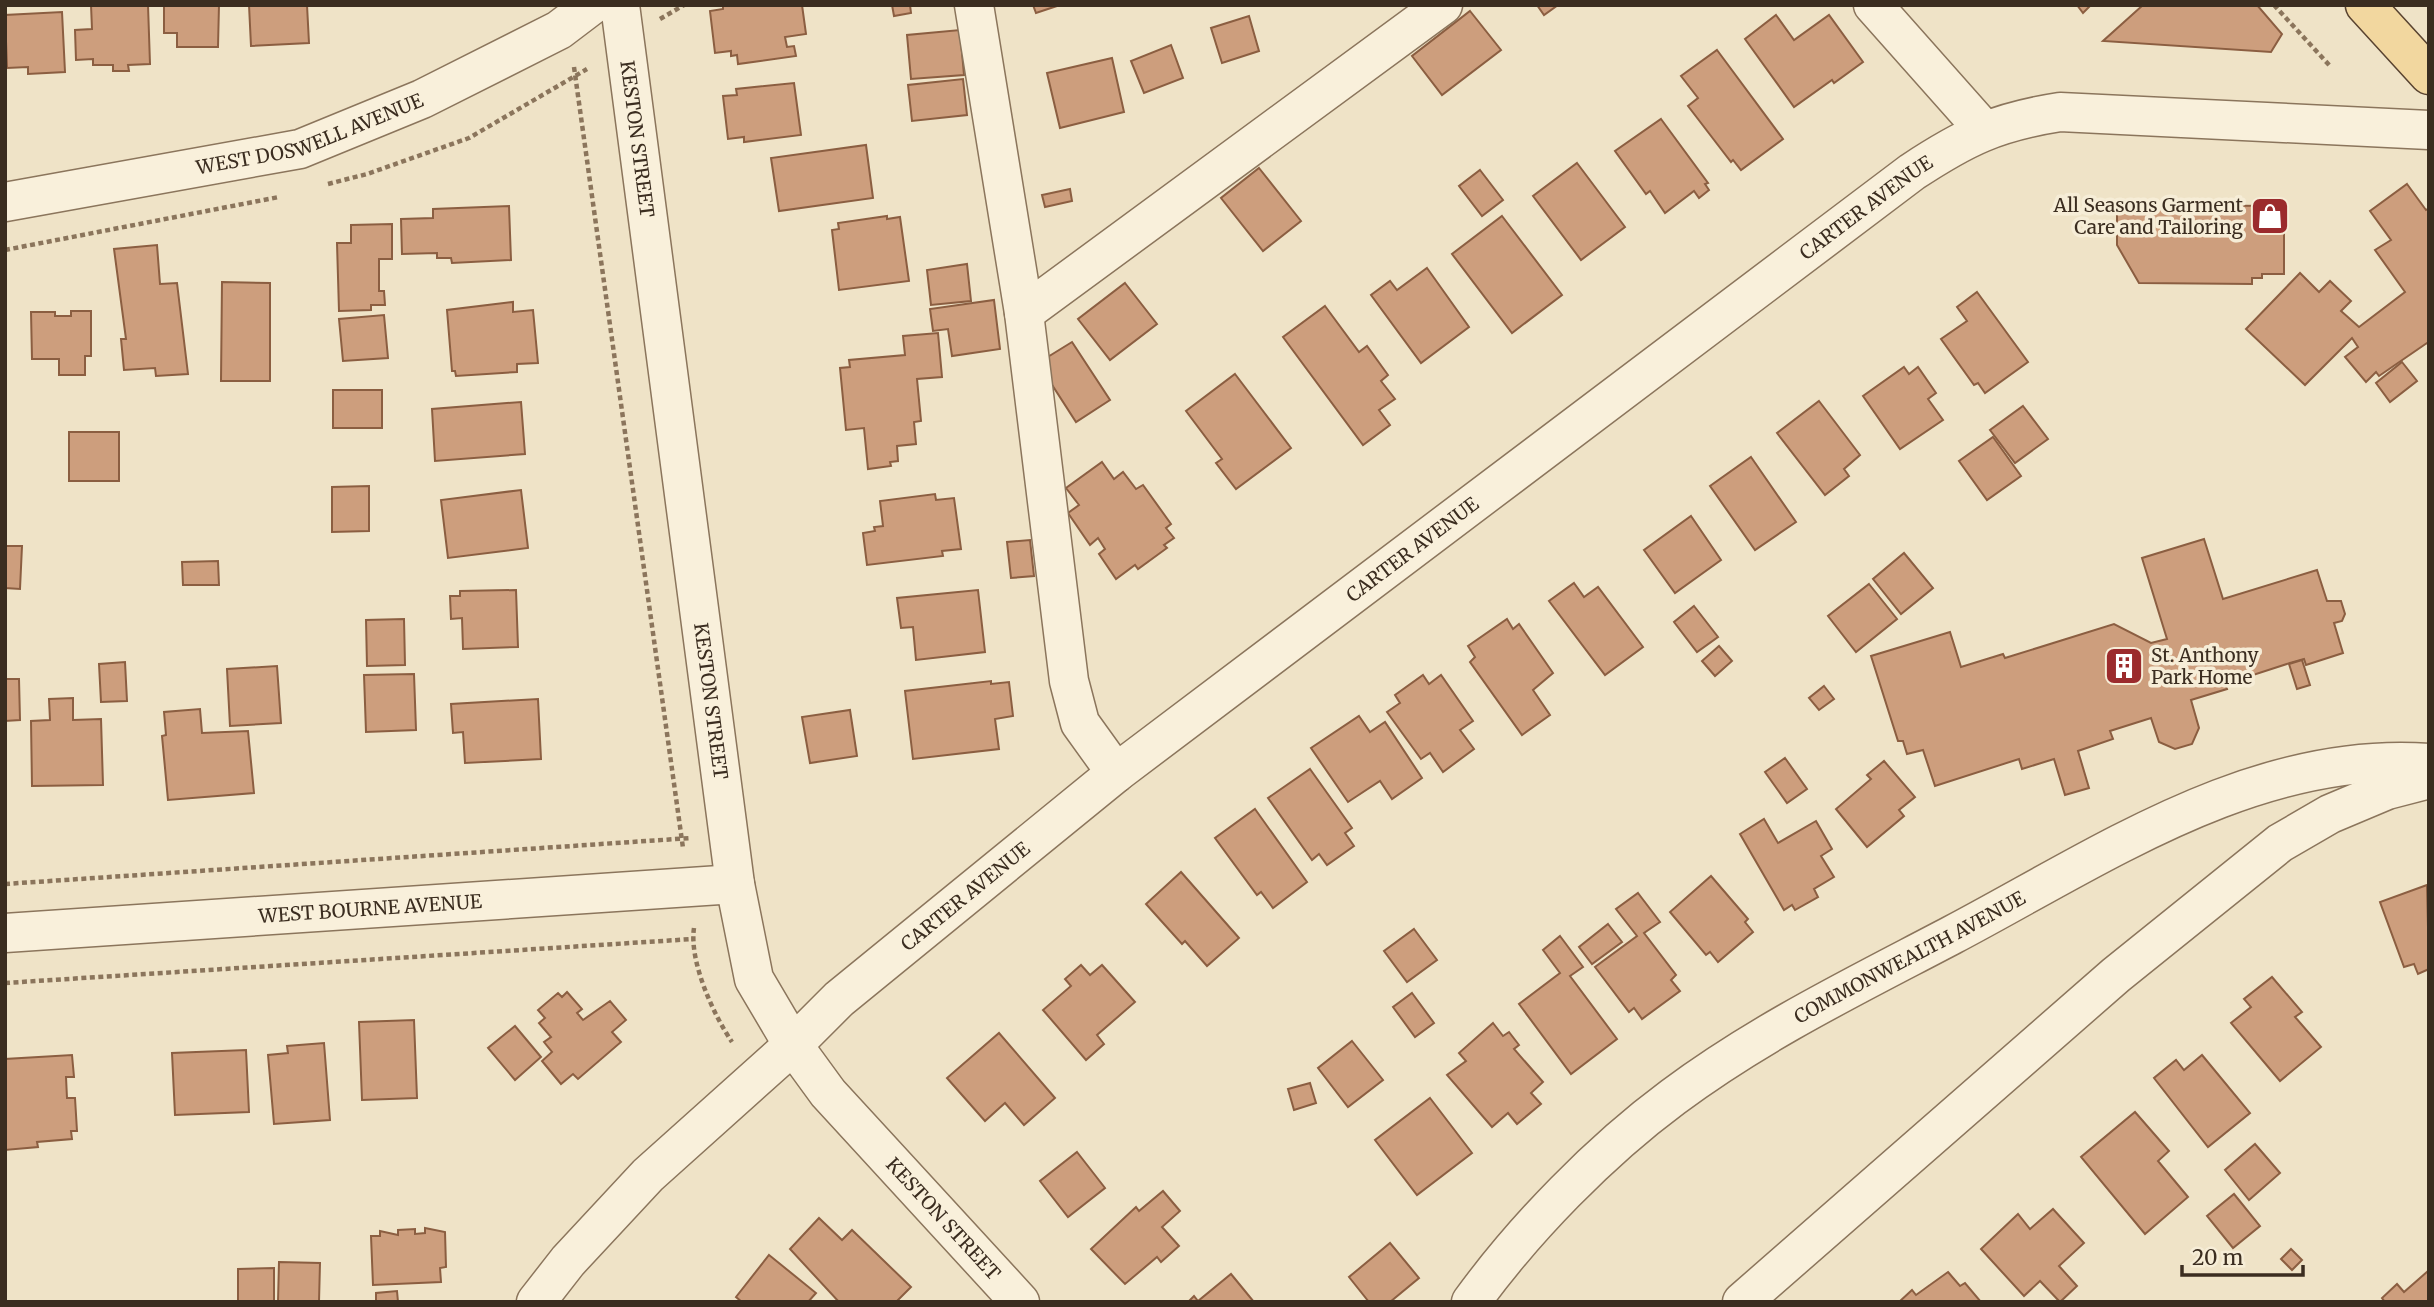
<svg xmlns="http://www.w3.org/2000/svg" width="2434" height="1307" font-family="Merriweather,serif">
<rect width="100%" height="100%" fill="#efe3c7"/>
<!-- building -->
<g fill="#cd9e7d" stroke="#8b5e41" stroke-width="2">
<path d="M91,5H148L150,64L128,65L129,71H113V65H93V59L76,60L75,30L92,29Z"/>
<path d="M164,5H219L218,47H177V33H164Z"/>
<path d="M249,5H307L309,43L251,46Z"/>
<path d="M723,5H802L806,34L785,37L787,47L794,46L796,56L738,64L737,55L731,56V51L715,53L710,11L723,9Z"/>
<path d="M892,5H910L911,13L894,16Z"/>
<path d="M1033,5H1060L1036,13Z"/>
<path d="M1537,5H1558L1544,15Z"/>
<path d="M2077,5H2091L2083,13Z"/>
<path d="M2143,5H2257L2282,34L2271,52L2103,41Z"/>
<path d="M1470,11L1501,50L1442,95L1412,56Z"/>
<path d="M62,12L65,72L28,74V67L7,68L5,15Z"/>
<path d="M1776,15L1794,40L1829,15L1863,62L1834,83L1832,80L1794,107L1745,39Z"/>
<path d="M1249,16L1259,51L1222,63L1211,28Z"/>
<path d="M960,30L964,75L911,79L907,35Z"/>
<path d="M1171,45L1183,78L1144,93L1131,61Z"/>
<path d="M1717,50L1783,139L1741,170L1733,160L1731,162L1688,106L1698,98L1681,76Z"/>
<path d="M1112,58L1124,112L1060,128L1047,73Z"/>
<path d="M963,79L967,115L912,121L908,85Z"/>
<path d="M794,83L801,135L744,142V137L728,139L723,96L737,95L736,89Z"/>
<path d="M1661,119L1708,183L1705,184L1709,190L1699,198L1694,191L1665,213L1650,191L1646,194L1615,151Z"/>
<path d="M866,145L873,198L779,211L771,158Z"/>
<path d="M1577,163L1625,227L1581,260L1533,196Z"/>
<path d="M1259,168L1301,221L1263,251L1221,198Z"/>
<path d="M1480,170L1503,200L1482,216L1459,186Z"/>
<path d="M2407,184L2426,210L2429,208V345L2427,343L2379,376L2376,372L2366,382L2345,357L2358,347L2352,338L2305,385L2246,329L2300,273L2319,292L2330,281L2351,301L2341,311L2359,327L2405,292L2375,250L2391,240L2370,211Z"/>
<path d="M1070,189L1072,201L1045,207L1042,195Z"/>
<path d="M2117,205L2284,206V274H2262V278H2252V284L2139,283L2117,245Z"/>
<path d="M509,206L511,260L452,263L451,258H437V253L402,254L401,219L433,218V209Z"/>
<path d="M887,216V219L900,217L909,281L839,290L832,230L839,229L838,223Z"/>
<path d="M1502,216L1562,295L1512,333L1452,254Z"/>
<path d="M392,224V259H379V291H384L385,305H371V310L339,311L337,243H351V225Z"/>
<path d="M157,245L160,284L177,283L188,374L156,376L155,368L124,370L121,339H126L114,249Z"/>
<path d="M967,264L971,301L931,305L927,270Z"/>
<path d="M1427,268L1469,327L1421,363L1371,295L1390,281L1397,290Z"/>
<path d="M222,282L270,283V381H221Z"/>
<path d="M1125,283L1157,324L1110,360L1078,319Z"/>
<path d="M1977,292L2028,362L1985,393L1978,383L1974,385L1941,339L1967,321L1957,307Z"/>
<path d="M994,300L1000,349L952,356L948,329L933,331L930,309Z"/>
<path d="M513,302V312L533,310L538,363L517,364V372L456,376L455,371H452L447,310Z"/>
<path d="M1325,306L1359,352L1367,346L1388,375L1381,381L1395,399L1379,410L1390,425L1363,445L1283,337Z"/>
<path d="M71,311H91V356H85V375H59V359H32L31,312H55V316H71Z"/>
<path d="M384,315L388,358L343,361L339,319Z"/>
<path d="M938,333L942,377L917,379L921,421L914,422L916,444L897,446L898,461L890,462L891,466L868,469L864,428L846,430L840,368L850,367L849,360L905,355L903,336Z"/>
<path d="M1072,342L1110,400L1076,422L1038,363Z"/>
<path d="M2402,362L2417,381L2390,402L2376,383Z"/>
<path d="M1904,367L1909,374L1918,367L1936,393L1928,399L1943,420L1900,449L1863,396Z"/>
<path d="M1235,374L1291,448L1236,489L1216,463L1222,459L1186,411Z"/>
<rect x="333" y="390" width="49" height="38"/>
<path d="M1819,401L1860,455L1844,469L1849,476L1825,495L1777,433Z"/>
<path d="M521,402L525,454L435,461L432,409Z"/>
<path d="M2023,406L2048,439L2015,463L1990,430Z"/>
<rect x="69" y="432" width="50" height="49"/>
<path d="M1993,437L2021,476L1987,500L1959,461Z"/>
<path d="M1751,457L1796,522L1755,550L1710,486Z"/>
<path d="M1102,462L1114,479L1123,472L1136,489L1143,485L1171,524L1166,528L1174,538L1164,545L1167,548L1138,569L1135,565L1116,579L1099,554L1105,549L1098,538L1090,545L1068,513L1079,505L1066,488Z"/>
<path d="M369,486V531L332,532V487Z"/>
<path d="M521,490L528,548L448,558L441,500Z"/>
<path d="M935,494L936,500L954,498L961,549L942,551L943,556L867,565L863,533L875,531L874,527L883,526L880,501Z"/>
<path d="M1691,516L1721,560L1675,593L1644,550Z"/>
<path d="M2204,539L2223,599L2317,570L2327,601H2341L2345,614L2342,621L2334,623L2343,653L2306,665L2304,659L2290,663L2225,684L2227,689L2191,700L2199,728L2192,744L2175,749L2159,742L2151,718L2110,731L2113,739L2078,751L2089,788L2065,795L2054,759L2022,769L2019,759L1935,786L1923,750L1907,754L1903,741H1898L1871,656L1950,632L1961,667L2003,654L2005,658L2114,624L2151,643L2167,639L2142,558Z"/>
<path d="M1030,540L1034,576L1011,578L1007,542Z"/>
<path d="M5,546H22L20,589L5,588Z"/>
<path d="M1904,553L1933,588L1901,614L1873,579Z"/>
<path d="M218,561L219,585H183L182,562Z"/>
<path d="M1574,583L1584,597L1598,587L1643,647L1605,675L1549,601Z"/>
<path d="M1869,584L1897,619L1856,652L1828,616Z"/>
<path d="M516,590L518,647L463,649L462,618L451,619L450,596H460V591Z"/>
<path d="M978,590L985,652L916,660L913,627L901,628L897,598Z"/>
<path d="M1694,606L1718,637L1697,652L1674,622Z"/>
<path d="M404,619L405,665L367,666L366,620Z"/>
<path d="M1507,619L1513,629L1519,624L1553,673L1533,690L1550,715L1522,735L1470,662L1475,657L1468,646Z"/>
<path d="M1719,646L1732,661L1715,676L1702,661Z"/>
<path d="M2302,660L2310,685L2297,689L2289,664Z"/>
<path d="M125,662L127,701L101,702L99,664Z"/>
<path d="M277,666L281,723L230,726L227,669Z"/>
<path d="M414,674L416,730L366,732L364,675Z"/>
<path d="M1423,675L1429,684L1441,675L1473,721L1460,730L1474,749L1443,772L1430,753L1421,759L1387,712L1400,703L1395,695Z"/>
<path d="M5,679H19L20,720L5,721Z"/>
<path d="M991,681V684L1009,682L1013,716L995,719L999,749L913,759L905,691Z"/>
<path d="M1824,686L1834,699L1819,710L1809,698Z"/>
<path d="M73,698V720L101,719L103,785L32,786L31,721L50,720L49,699Z"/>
<path d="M538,699L541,759L465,763L463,732L453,733L451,704Z"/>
<path d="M200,709L202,733L248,731L254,793L168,800L162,736L166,735L164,712Z"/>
<path d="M850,710L857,756L810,763L802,717Z"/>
<path d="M1359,716L1370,732L1385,722L1422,778L1392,799L1380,781L1348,802L1311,748Z"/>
<path d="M1785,758L1807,789L1787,803L1765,772Z"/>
<path d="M1884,761L1915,797L1899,810L1904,816L1867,847L1836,809L1871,779L1867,775Z"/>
<path d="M1310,769L1352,828L1345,833L1354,846L1327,865L1319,854L1312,860L1268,798Z"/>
<path d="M1255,809L1307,882L1273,908L1261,892L1257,895L1215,838Z"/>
<path d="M1764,819L1778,843L1816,821L1832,849L1821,856L1834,877L1814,889L1818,897L1795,910L1792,905L1784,910L1740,834Z"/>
<path d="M1181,872L1239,938L1207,966L1185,941L1182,944L1146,904Z"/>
<path d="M1711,876L1748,919L1745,922L1753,932L1718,962L1710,952L1706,955L1670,912Z"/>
<path d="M2427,885L2429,969L2418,974L2414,964L2404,967L2380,902Z"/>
<path d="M1638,893L1660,922L1644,933L1676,975L1671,980L1680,991L1642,1019L1634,1008L1629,1012L1595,967L1637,936L1616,909Z"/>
<path d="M1608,924L1622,942L1592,964L1579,947Z"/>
<path d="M1414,929L1437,960L1407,982L1384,951Z"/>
<path d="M1560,936L1583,967L1570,976L1617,1039L1571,1074L1519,1004L1560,973L1543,950Z"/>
<path d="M1081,965L1090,975L1102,965L1135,1002L1097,1035L1104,1044L1086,1060L1043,1010L1071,986L1065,979Z"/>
<path d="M2272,977L2302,1012L2295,1017L2321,1047L2280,1081L2231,1023L2251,1007L2244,999Z"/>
<path d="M567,992L582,1009L577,1013L583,1020L610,1001L626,1020L612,1032L621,1042L578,1079L573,1074L561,1084L542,1061L552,1052L544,1042L551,1037L539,1023L545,1018L538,1010L558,993L562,997Z"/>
<path d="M1412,993L1434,1023L1415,1037L1393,1007Z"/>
<path d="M414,1020L417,1098L362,1100L359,1022Z"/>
<path d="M1493,1023L1503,1036L1509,1032L1519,1045L1514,1049L1543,1082L1531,1093L1541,1104L1517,1124L1508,1113L1492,1127L1447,1075L1466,1061L1459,1053Z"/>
<path d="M515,1026L541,1057L515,1080L488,1048Z"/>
<path d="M999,1033L1055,1098L1024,1125L1005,1103L985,1121L947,1078Z"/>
<path d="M1352,1041L1383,1080L1348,1107L1318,1068Z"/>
<path d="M324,1043L330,1120L274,1124L268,1055L288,1053L287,1046Z"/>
<path d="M246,1050L249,1112L175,1115L172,1053Z"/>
<path d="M72,1055L74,1077H66L67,1098H75L77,1131H71L72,1139L37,1142L38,1147L5,1150V1059Z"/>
<path d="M2202,1055L2250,1113L2208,1147L2154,1078L2176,1060L2184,1070Z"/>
<path d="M1310,1083L1316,1103L1294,1110L1288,1089Z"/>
<path d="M1430,1098L1472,1153L1417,1195L1375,1140Z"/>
<path d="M2135,1112L2169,1151L2158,1161L2188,1197L2145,1234L2081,1157Z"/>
<path d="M2255,1144L2280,1173L2249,1200L2225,1170Z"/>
<path d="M1077,1152L1105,1188L1068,1217L1040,1181Z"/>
<path d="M1163,1191L1180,1211L1162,1227L1179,1246L1161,1262L1157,1257L1125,1284L1091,1249L1136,1207L1139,1211Z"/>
<path d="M2234,1194L2260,1226L2233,1248L2207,1216Z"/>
<path d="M2053,1209L2084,1243L2059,1266L2077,1286L2060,1302L2040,1281L2024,1296L1981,1249L2018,1214L2030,1229Z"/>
<path d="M819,1218L842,1240L852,1230L911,1287L896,1302H839L790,1249Z"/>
<path d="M425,1228L445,1232L446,1267L440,1268L441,1282L373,1285L371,1236H380V1231L398,1235V1230L415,1229V1234L425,1233Z"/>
<path d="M1390,1243L1419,1278L1390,1302H1369L1349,1277Z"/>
<path d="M2291,1249L2302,1260L2292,1270L2281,1259Z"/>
<path d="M769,1255L816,1293L808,1302H742L736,1297Z"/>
<path d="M279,1262L320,1263L319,1302H278Z"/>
<path d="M274,1268V1302H238V1269Z"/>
<path d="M2428,1271L2429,1302H2385L2382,1298L2397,1284L2404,1292Z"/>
<path d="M1948,1272L1960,1286L1965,1283L1981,1302H1899L1912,1290L1916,1295Z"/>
<path d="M1231,1274L1254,1302H1188L1194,1296L1198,1301Z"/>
<path d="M397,1291L398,1302H376V1293Z"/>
</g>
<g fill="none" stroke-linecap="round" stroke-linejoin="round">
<!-- minor casing -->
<g stroke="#8b755c" stroke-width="41">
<g id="minor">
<path id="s1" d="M620,5L735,884L754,979L793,1045L828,1093L1020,1302"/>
<path d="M974,5L1024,313L1069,681L1080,723L1116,773"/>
<path d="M1873,5L1984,130"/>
<path id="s2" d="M5,202L300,149L422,99L559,30L592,5"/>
<path d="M1024,313L1443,5"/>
<path id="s3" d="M5,933L735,884"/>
<path id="s4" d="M536,1302L568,1261L648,1175L793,1045L839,999L1116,773L1912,172C1965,137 1996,122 2060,112L2429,130"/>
<path id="s5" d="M1471,1302C1525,1228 1600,1151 1673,1097C1760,1032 1857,985 1952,935C2100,857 2254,750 2429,763"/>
<path d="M1742,1302L2116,975L2280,843L2330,814L2387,790L2429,779"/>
</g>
</g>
<!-- major casing -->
<g stroke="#594330" stroke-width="41">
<path id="major" d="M2365,5L2429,75"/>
</g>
<!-- path -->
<g stroke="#8b755c" stroke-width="4.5" stroke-dasharray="5 3.5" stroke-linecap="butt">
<path d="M2274,5L2330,66"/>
<path d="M660,19L684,5"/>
<path d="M574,67L683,848"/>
<path d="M328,184L367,174L469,138L587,69"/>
<path d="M5,250L279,197"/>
<path d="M5,884L691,838"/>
<path d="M694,928C689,961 713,1014 732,1042"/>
<path d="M5,983L693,939"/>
</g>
<!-- minor -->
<use href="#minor" stroke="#f9f0db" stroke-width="38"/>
<!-- major -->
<use href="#major" stroke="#f2d79f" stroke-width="38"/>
</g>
<!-- icons -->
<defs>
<g id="shop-square" transform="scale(2.0125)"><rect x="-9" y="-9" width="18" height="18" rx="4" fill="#9b2b2d" stroke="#f6edd7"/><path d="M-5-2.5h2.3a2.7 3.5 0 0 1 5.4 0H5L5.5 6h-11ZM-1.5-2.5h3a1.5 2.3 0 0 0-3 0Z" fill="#fff"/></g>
<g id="building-square" transform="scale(2.0125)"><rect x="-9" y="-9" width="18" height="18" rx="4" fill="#9b2b2d" stroke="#f6edd7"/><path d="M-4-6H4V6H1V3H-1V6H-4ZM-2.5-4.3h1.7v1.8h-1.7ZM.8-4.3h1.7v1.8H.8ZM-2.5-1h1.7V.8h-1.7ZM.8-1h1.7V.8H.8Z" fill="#fff"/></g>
</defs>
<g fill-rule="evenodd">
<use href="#shop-square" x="2270" y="216"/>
<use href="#building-square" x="2124" y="666"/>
</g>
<g text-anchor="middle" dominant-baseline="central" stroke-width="7" stroke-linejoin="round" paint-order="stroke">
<!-- street labels -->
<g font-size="19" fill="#3b2d20" stroke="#f6edd7">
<text stroke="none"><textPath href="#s2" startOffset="313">WEST DOSWELL AVENUE</textPath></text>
<text stroke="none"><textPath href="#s1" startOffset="135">KESTON STREET</textPath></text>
<text stroke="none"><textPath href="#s4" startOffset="1726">CARTER AVENUE</textPath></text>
<text stroke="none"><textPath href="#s4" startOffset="1158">CARTER AVENUE</textPath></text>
<text stroke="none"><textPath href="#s1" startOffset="702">KESTON STREET</textPath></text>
<text stroke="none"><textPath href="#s4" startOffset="592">CARTER AVENUE</textPath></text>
<text stroke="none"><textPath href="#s3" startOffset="366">WEST BOURNE AVENUE</textPath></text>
<text stroke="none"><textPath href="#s5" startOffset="564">COMMONWEALTH AVENUE</textPath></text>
<text stroke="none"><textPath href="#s1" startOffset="1290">KESTON STREET</textPath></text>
</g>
<!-- poi labels -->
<g font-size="19" fill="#3b2d20" stroke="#f6edd7" text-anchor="end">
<text x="2243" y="205">All Seasons Garment<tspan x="2243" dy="22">Care and Tailoring</tspan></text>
<text x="2151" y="655" text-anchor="start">St. Anthony<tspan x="2151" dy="22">Park Home</tspan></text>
</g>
</g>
<!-- border -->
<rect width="2434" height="1307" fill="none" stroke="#3b2d20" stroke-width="14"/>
<!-- scale -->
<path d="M2182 1265v10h121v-10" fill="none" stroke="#3b2d20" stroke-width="3.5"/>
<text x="2192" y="1265" font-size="21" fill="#3b2d20" stroke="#f6edd7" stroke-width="5" paint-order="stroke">20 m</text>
</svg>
